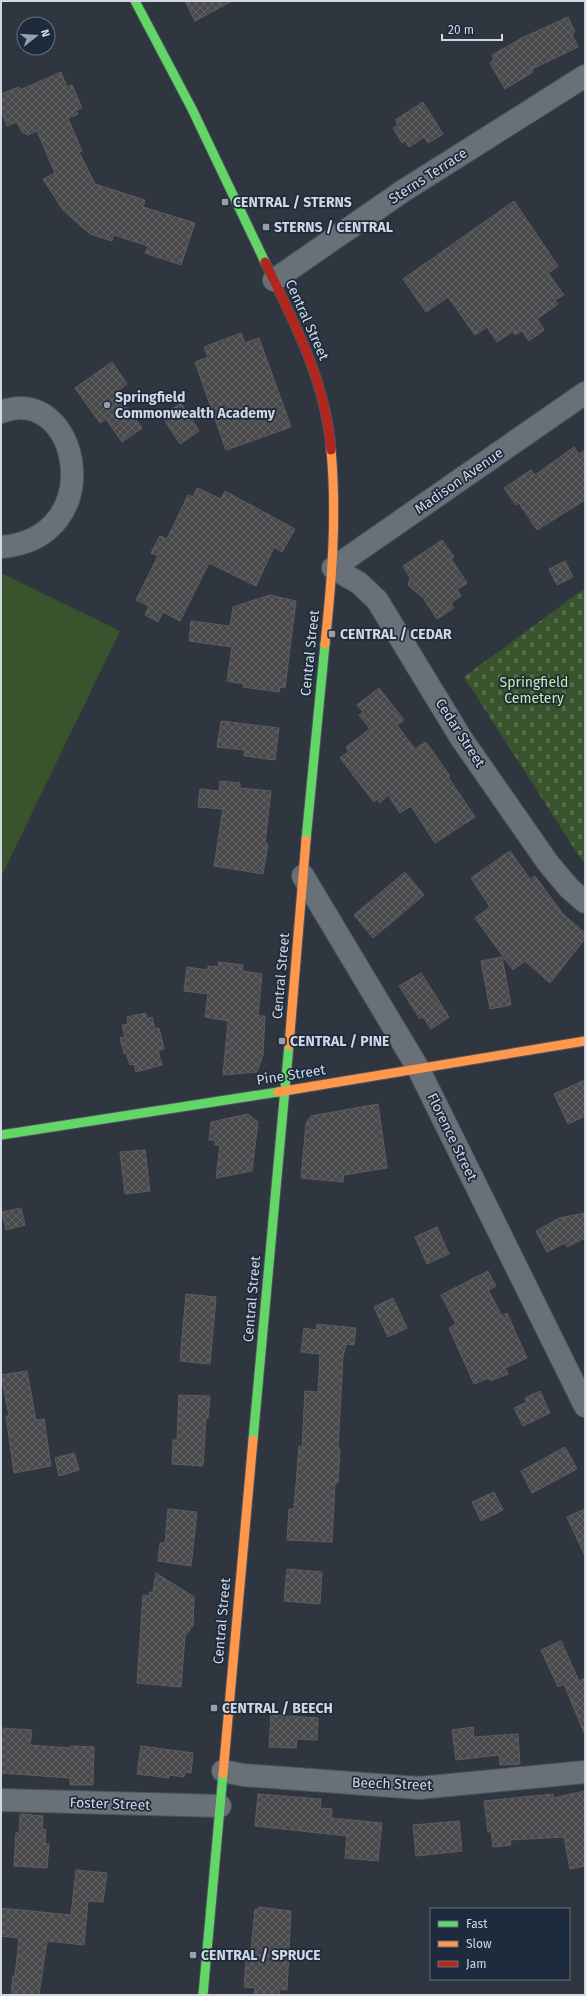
<svg xmlns="http://www.w3.org/2000/svg" width="586" height="1996" font-family="'Fira Sans',sans-serif">
<defs>
<pattern id="cemetery-stones" width="16" height="16" patternUnits="userSpaceOnUse"><rect width="16" height="16" fill="#39542d"/><path d="M2 7V4a2 2 0 0 1 4 0v3zM10 15v-3a2 2 0 0 1 4 0v3z" fill="#556c4b"/></pattern>
<pattern id="building-cross-hatch" width="8" height="8" patternUnits="userSpaceOnUse"><rect width="8" height="8" fill="#4a494b"/><path d="M0 0l8 8M0 8l8-8" fill="none" stroke="#636265"/></pattern>
</defs>
<rect width="100%" height="100%" fill="#2f3640"/>
<!-- cemetery -->
<path fill="url(#cemetery-stones)" d="M585,588V863L581,859L464,677Z"/>
<!-- garden -->
<path fill="#39542d" d="M1,573L120,631L1,877Z"/>
<!-- building -->
<g fill="url(#building-cross-hatch)" stroke="#5e5c5f">
<path d="M185,1H232L195,21Z"/>
<path d="M568,17L575,32L572,34L578,47L532,69L533,72L505,89L490,63L494,60L492,55L522,38Z"/>
<path d="M61,72L67,87L72,85L82,108L76,110L78,114L68,118L82,151L79,152L95,184L145,200L143,207L195,223L181,265L145,253L148,246L114,235L112,241L90,234L63,210L43,179L55,173L37,131L28,135L22,132L17,122L7,126L1,110V94L19,87L20,90Z"/>
<path d="M423,102L443,134L428,143L424,137L409,147L405,141L402,143L393,128L398,125L395,120Z"/>
<path d="M514,201L558,266L548,273L564,295L555,300L558,304L537,319L544,330L529,341L522,331L515,335L513,331L497,342L487,327L475,335L448,297L426,312L403,279Z"/>
<path d="M241,333L245,343L259,338L291,427L226,450L195,362L208,357L204,347Z"/>
<path d="M112,362L127,384L116,392L142,428L122,442L106,419L100,423L75,388Z"/>
<path d="M181,403L199,431L180,444L162,416Z"/>
<path d="M574,447L579,454L585,450V500L537,530L519,503L516,505L504,488L531,470L535,475Z"/>
<path d="M197,488L221,499L225,491L295,529L282,552L274,547L256,586L209,563L180,621L163,612L158,622L145,615L149,606L136,600L158,556L151,553L160,536L167,539L188,495L193,497Z"/>
<path d="M442,540L454,557L451,559L467,583L457,590L461,596L451,603L454,608L437,619L424,599L408,585L410,578L403,566Z"/>
<path d="M565,561L573,577L557,585L549,569Z"/>
<path d="M270,595L296,601L285,688L280,687L279,692L243,687L244,684L227,681L232,647L189,641L191,621L230,626L233,607Z"/>
<path d="M379,688L404,720L397,725L415,749L426,742L450,776L448,777L475,817L435,843L411,806L400,813L388,795L380,803L377,799L374,802L340,758L349,751L346,747L370,729L359,715L363,712L357,705Z"/>
<path d="M221,721L279,728L275,760L244,756L245,750L217,747Z"/>
<path d="M220,781L240,783V788L271,791L265,843L268,844L263,874L214,866L223,809L198,807L200,789L219,791Z"/>
<path d="M510,851L530,879L535,876L563,914L585,933V939L550,983L525,961L513,970L475,918L490,907L471,878Z"/>
<path d="M405,872L424,895L373,938L354,915Z"/>
<path d="M502,957L511,1005L490,1009L481,961Z"/>
<path d="M219,962L243,965L242,971L262,974L258,1016H265L263,1055L257,1072L223,1075L228,1021L205,1017L208,994L184,991L187,967L208,970V966L218,967Z"/>
<path d="M421,973L449,1017L431,1029L423,1017L420,1019L399,986Z"/>
<path d="M146,1013V1019L152,1017L155,1029L159,1028L164,1049L158,1051L162,1065L136,1072L134,1064L130,1065L126,1053L124,1054L120,1038L125,1037L122,1025L128,1024L127,1017Z"/>
<path d="M585,1080V1116L568,1124L554,1094Z"/>
<path d="M378,1104L387,1168L344,1175L343,1182L301,1178L306,1123L311,1116Z"/>
<path d="M248,1114L258,1122L252,1171L216,1178L220,1145H215V1140H209L211,1122Z"/>
<path d="M145,1150L150,1191L125,1194L120,1152Z"/>
<path d="M21,1208L25,1225L6,1230L2,1212Z"/>
<path d="M585,1213V1238L567,1247L565,1243L547,1252L536,1231L559,1218Z"/>
<path d="M437,1227L449,1254L427,1264L415,1237Z"/>
<path d="M488,1271L496,1286L488,1290L502,1316L507,1313L527,1358L505,1368L508,1374L490,1381L489,1378L474,1384L449,1328L456,1324L441,1295Z"/>
<path d="M186,1294L216,1297L210,1364L180,1361Z"/>
<path d="M393,1298L407,1328L388,1337L374,1307Z"/>
<path d="M317,1324L356,1328L354,1345L346,1344L343,1357L338,1449H340L338,1483H335L332,1542L287,1540L289,1509H294L299,1446L302,1447L305,1391L318,1392L320,1354L301,1352L304,1328L316,1330Z"/>
<path d="M27,1371L36,1420L44,1419L51,1466L14,1473L6,1416H9L1,1375Z"/>
<path d="M540,1391L550,1413L523,1426L514,1408L527,1402L525,1398Z"/>
<path d="M179,1395L210,1396L208,1418H206L203,1466L172,1464L173,1440H177Z"/>
<path d="M565,1447L577,1469L532,1493L521,1471Z"/>
<path d="M74,1453L79,1470L59,1476L55,1458Z"/>
<path d="M494,1492L503,1510L481,1521L472,1502Z"/>
<path d="M168,1509L197,1512L191,1566L158,1561L160,1543H165Z"/>
<path d="M585,1509V1556L567,1517Z"/>
<path d="M287,1569L322,1572L320,1604L284,1601Z"/>
<path d="M156,1573L194,1597L193,1626L185,1636L181,1687L137,1683L143,1595L149,1596L150,1592H153Z"/>
<path d="M561,1641L579,1681L585,1678V1735L564,1684L558,1687L541,1650Z"/>
<path d="M271,1715L318,1718L317,1740L297,1739L296,1748L269,1747Z"/>
<path d="M473,1727L474,1737L518,1734L520,1764L500,1765L499,1755L456,1760L452,1730Z"/>
<path d="M1,1728L32,1730L30,1745L71,1748V1746L94,1747L93,1785H70V1778L1,1773Z"/>
<path d="M141,1746L193,1753L191,1773L185,1772L184,1777L169,1775V1778L137,1774Z"/>
<path d="M585,1791V1866L570,1869L564,1837L510,1840L511,1845L493,1847L491,1831L488,1832L484,1801L553,1794V1798Z"/>
<path d="M258,1794L321,1799L320,1808L332,1809L331,1818L382,1823L378,1861L345,1858L347,1836L255,1826Z"/>
<path d="M20,1814L43,1816L42,1829L46,1830L45,1843L49,1844L47,1868L14,1866L16,1833H19Z"/>
<path d="M459,1821L462,1851L416,1856L413,1825Z"/>
<path d="M76,1870L107,1873L103,1902L88,1901L84,1945L47,1941L39,1995H11L13,1976H15L19,1938L1,1936V1908L71,1915Z"/>
<path d="M259,1907L291,1911L287,1990L279,1989V1995H254L255,1988L244,1987L246,1961H250L255,1909L258,1910Z"/>
</g>
<g fill="none" stroke-linecap="round" stroke-linejoin="round">
<!-- street casing -->
<g stroke="#4c535c" stroke-width="24">
<g id="street">
<path d="M274,280L403,191L585,76"/>
<path d="M585,393L333,568L359,583L377,600L461,738L548,863L569,888L585,902"/>
<path d="M1,412C78,381 112,538 1,547"/>
<path d="M303,876L418,1068L585,1406"/>
<path d="M223,1771L243,1775L419,1788L585,1772"/>
<path d="M1,1800L220,1806"/>
</g>
</g>
<!-- fast casing -->
<g stroke="#4c535c" stroke-width="11">
<g id="fast">
<path d="M135,1L192,109L265,262"/>
<path d="M306,840L325,644"/>
<path d="M1,1135L278,1092"/>
<path d="M253,1440L289,1045"/>
<path d="M203,1995L223,1774"/>
</g>
</g>
<!-- slow casing -->
<g stroke="#4c535c" stroke-width="11">
<g id="slow">
<path d="M325,644C332,579 337,515 331,450"/>
<path d="M289,1045L306,840"/>
<path d="M278,1092L585,1041"/>
<path d="M223,1774L253,1440"/>
</g>
</g>
<!-- jam casing -->
<g stroke="#4c535c" stroke-width="11">
<path id="jam" d="M265,262C294,322 326,382 331,450"/>
</g>
<!-- street -->
<use href="#street" stroke="#6a7077" stroke-width="22"/>
<!-- fast -->
<use href="#fast" stroke="#63d668" stroke-width="9"/>
<!-- slow -->
<use href="#slow" stroke="#ff974d" stroke-width="9"/>
<!-- jam -->
<use href="#jam" stroke="#b3261e" stroke-width="9"/>
</g>
<!-- markers -->
<g fill="#979fab" stroke="#1e2b3d" stroke-width="1.5">
<rect x="221" y="198" width="8" height="8" rx="2"/>
<rect x="262" y="223" width="8" height="8" rx="2"/>
<circle cx="107" cy="405" r="4"/>
<rect x="328" y="630" width="8" height="8" rx="2"/>
<rect x="278" y="1037" width="8" height="8" rx="2"/>
<rect x="210" y="1704" width="8" height="8" rx="2"/>
<rect x="189" y="1951" width="8" height="8" rx="2"/>
</g>
<g text-anchor="middle" dominant-baseline="central" stroke-width="3.5" stroke-linejoin="round" paint-order="stroke">
<!-- street labels -->
<g font-size="14" fill="#cfd8e4" stroke="#1e2b3d">
<text transform="translate(428 176) rotate(-33)">Sterns Terrace</text>
<text transform="translate(307 320) rotate(66)">Central Street</text>
<text transform="translate(459 481) rotate(-35)">Madison Avenue</text>
<text transform="translate(310 653) rotate(-84)">Central Street</text>
<text transform="translate(460 733) rotate(57)">Cedar Street</text>
<text transform="translate(281 976) rotate(-85)">Central Street</text>
<text transform="translate(291 1075) rotate(-9)">Pine Street</text>
<text transform="translate(452 1137) rotate(64)">Florence Street</text>
<text transform="translate(252 1299) rotate(-85)">Central Street</text>
<text transform="translate(222 1621) rotate(-85)">Central Street</text>
<text transform="translate(392 1784) rotate(2)">Beech Street</text>
<text transform="translate(110 1804) rotate(2)">Foster Street</text>
</g>
<!-- poi labels -->
<g font-size="14" font-weight="bold" fill="#cfd8e4" stroke="#1e2b3d" text-anchor="start">
<text x="233" y="202">CENTRAL / STERNS</text>
<text x="274" y="227">STERNS / CENTRAL</text>
<text x="115" y="397">Springfield<tspan x="115" dy="16">Commonwealth Academy</tspan></text>
<text x="340" y="634">CENTRAL / CEDAR</text>
<text x="290" y="1041">CENTRAL / PINE</text>
<text x="222" y="1708">CENTRAL / BEECH</text>
<text x="201" y="1955">CENTRAL / SPRUCE</text>
</g>
<!-- park labels -->
<g font-size="14" fill="#bbf3a2" stroke="#1e2b3d">
<text x="534" y="682">Springfield<tspan x="534" dy="16">Cemetery</tspan></text>
</g>
</g>
<!-- border -->
<rect width="586" height="1996" fill="none" stroke="#cfd8e4" stroke-width="4"/>
<!-- legend -->
<rect x="430" y="1908" width="140" height="72" fill="#1e2b3d" stroke="#657080"/>
<rect x="438" y="1921" width="20" height="6" fill="#63d668" stroke="#657080"/>
<text x="466" y="1928" font-size="12" fill="#cfd8e4">Fast</text>
<rect x="438" y="1941" width="20" height="6" fill="#ff974d" stroke="#657080"/>
<text x="466" y="1948" font-size="12" fill="#cfd8e4">Slow</text>
<rect x="438" y="1961" width="20" height="6" fill="#b3261e" stroke="#657080"/>
<text x="466" y="1968" font-size="12" fill="#cfd8e4">Jam</text>
<!-- north arrow -->
<g transform="translate(36 36) rotate(73)"><circle r="19" fill="#1e2b3d" stroke="#657080"/>
<path d="M0-3L7 15L0 10L-7 15Z" fill="#979fab"/>
<text y="-6" font-size="11" font-weight="bold" text-anchor="middle" fill="#cfd8e4">N</text>
</g>
<!-- scale -->
<path d="M442 34v6h60v-6" fill="none" stroke="#cfd8e4" stroke-width="2"/>
<text x="448" y="34" font-size="12" fill="#cfd8e4" stroke="#1e2b3d" stroke-width="3" paint-order="stroke">20 m</text>
</svg>
